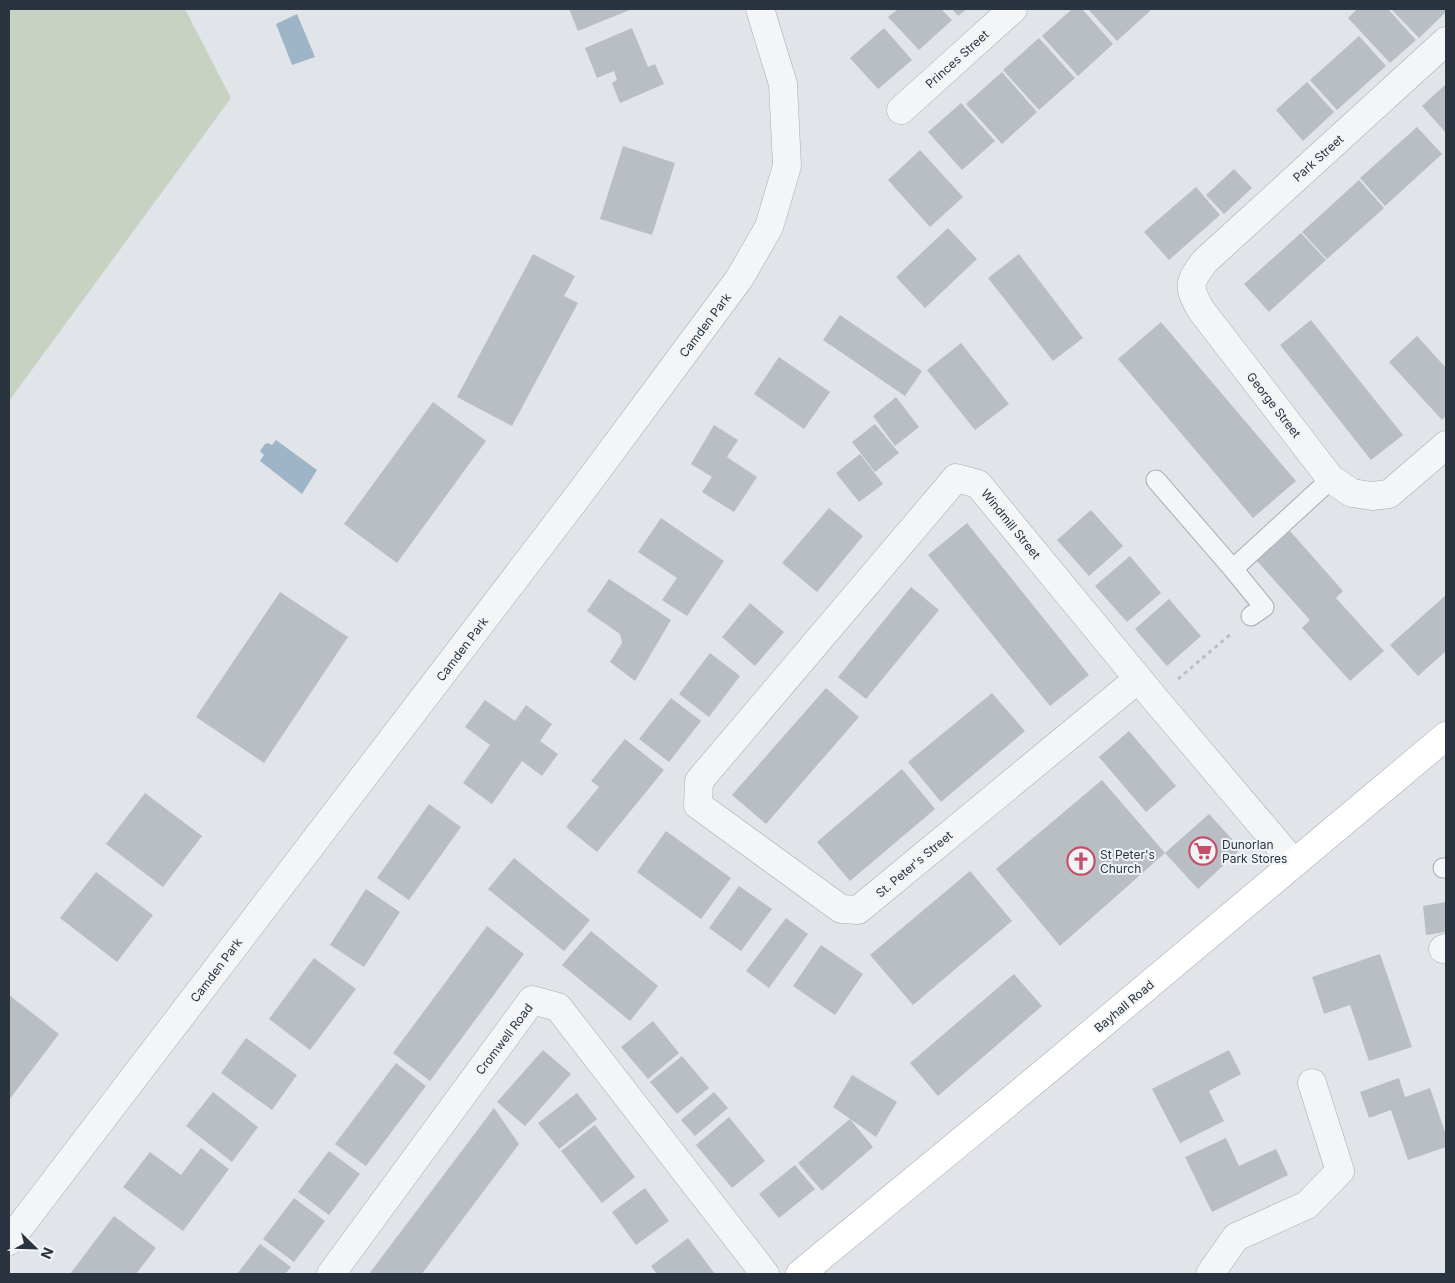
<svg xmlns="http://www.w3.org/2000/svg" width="1455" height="1283" font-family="Inter,sans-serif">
<rect width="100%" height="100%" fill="#e1e5e9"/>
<!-- green -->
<path fill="#c8d2c3" d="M9,9H185L231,98L9,401Z"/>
<!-- water -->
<g fill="#9eb5c7">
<path d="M297,14L315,57L292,65L276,24Z"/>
<path d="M276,440L317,470L302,494L260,461L264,455L260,451L265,444L268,443L272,445Z"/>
</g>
<!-- building -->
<g fill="#b9bec5">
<path d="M569,9H632L578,31Z"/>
<path d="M898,9H941L952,20L919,50L888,17Z"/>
<path d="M952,9H967L958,16Z"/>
<path d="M1072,9H1082L1113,44L1078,76L1042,36Z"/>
<path d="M1088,9H1152L1117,41Z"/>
<path d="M1357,9H1388L1416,40L1390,63L1348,18Z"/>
<path d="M1393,9H1446V12L1419,38L1392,10Z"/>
<path d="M632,28L648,67L655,64L664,84L620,103L612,83L617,80L614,71L597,78L585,48Z"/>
<path d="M884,28L912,60L878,89L850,58Z"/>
<path d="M1359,36L1386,66L1337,110L1310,80Z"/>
<path d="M1039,38L1075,78L1039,110L1003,70Z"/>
<path d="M1002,72L1037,112L1002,144L966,104Z"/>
<path d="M1307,82L1334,112L1303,141L1276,110Z"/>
<path d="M1446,84V133L1422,106Z"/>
<path d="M961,103L995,141L962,170L928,132Z"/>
<path d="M1417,127L1442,154L1385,206L1360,178Z"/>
<path d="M623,146L675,163L652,235L600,219Z"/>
<path d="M920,150L963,197L930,227L888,180Z"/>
<path d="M1234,169L1252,188L1224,214L1206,195Z"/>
<path d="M1359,180L1384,208L1327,259L1302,232Z"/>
<path d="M1196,187L1220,215L1169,260L1144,232Z"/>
<path d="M948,228L977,259L925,308L896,277Z"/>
<path d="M1301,233L1326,260L1269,312L1244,284Z"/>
<path d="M533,254L575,276L564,296L578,303L512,426L457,397Z"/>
<path d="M1019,254L1083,338L1053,361L988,278Z"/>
<path d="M840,315L922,371L905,396L823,340Z"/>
<path d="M1311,320L1403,435L1371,460L1280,345Z"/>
<path d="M1161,322L1296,481L1253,518L1118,359Z"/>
<path d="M1417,336L1446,368V416L1442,420L1389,362Z"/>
<path d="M961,343L1009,404L975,430L927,370Z"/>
<path d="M779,357L830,392L804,429L754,394Z"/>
<path d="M896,397L919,427L895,446L873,416Z"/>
<path d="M433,402L486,441L397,563L344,524Z"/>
<path d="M875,424L899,453L875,472L852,442Z"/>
<path d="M714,425L738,440L727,457L757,477L734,512L702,492L712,477L691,464Z"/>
<path d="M860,454L883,484L859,502L836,473Z"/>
<path d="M829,508L863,536L817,592L782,563Z"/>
<path d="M1091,510L1123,546L1089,576L1057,540Z"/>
<path d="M661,518L724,561L687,616L662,600L677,578L638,552Z"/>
<path d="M967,523L1089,675L1050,706L928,555Z"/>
<path d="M1290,531L1343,591L1336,598L1384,651L1350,681L1302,628L1310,620L1257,561Z"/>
<path d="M1130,556L1161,593L1127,622L1095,586Z"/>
<path d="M609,579L671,620L635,681L610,662L622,643L620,634L587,611Z"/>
<path d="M911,587L939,610L866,699L838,677Z"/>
<path d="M280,592L348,637L264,763L196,717Z"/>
<path d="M1446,595V651L1418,676L1390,645Z"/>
<path d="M1169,599L1201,636L1167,666L1135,629Z"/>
<path d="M750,603L784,632L755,666L722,637Z"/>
<path d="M710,653L740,676L709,717L679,694Z"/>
<path d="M826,688L859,717L766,824L732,795Z"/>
<path d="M992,693L1025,731L941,802L908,762Z"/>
<path d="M671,698L701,721L669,762L639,739Z"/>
<path d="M485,700L515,721L526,705L552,724L540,741L558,754L542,776L522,761L492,804L463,783L490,745L465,727Z"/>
<path d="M1129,731L1176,786L1146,812L1099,757Z"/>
<path d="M625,739L664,770L597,852L566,827L599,787L591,781Z"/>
<path d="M902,769L935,809L850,881L817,842Z"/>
<path d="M1102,780L1165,853L1060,946L996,869Z"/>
<path d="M145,793L202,836L163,887L106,844Z"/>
<path d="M429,804L461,827L409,900L377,878Z"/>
<path d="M1209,814L1241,849L1198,889L1165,853Z"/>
<path d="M666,831L731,878L701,919L637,872Z"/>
<path d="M514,858L590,920L564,951L488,889Z"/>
<path d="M970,871L1012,921L913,1005L870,955Z"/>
<path d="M96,872L153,915L117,962L60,918Z"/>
<path d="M739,886L772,909L741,951L709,928Z"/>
<path d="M366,889L400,912L364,967L330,945Z"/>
<path d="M1446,902V932L1426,935L1423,906Z"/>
<path d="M786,918L808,934L769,988L746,971Z"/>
<path d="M487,926L524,954L430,1081L393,1053Z"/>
<path d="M591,931L658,986L630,1021L562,965Z"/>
<path d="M821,945L863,974L835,1015L793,986Z"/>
<path d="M1380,954L1412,1047L1369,1061L1350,1005L1324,1014L1312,977Z"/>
<path d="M314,958L356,989L310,1050L269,1019Z"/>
<path d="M1014,974L1042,1006L938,1096L910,1063Z"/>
<path d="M9,995L59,1034L9,1100Z"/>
<path d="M653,1021L679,1053L648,1079L621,1047Z"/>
<path d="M246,1038L297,1075L272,1110L221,1073Z"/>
<path d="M543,1050L571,1074L525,1126L497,1102Z"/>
<path d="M1229,1050L1241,1074L1209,1091L1224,1121L1180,1143L1152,1089Z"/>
<path d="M682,1056L709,1088L677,1114L650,1082Z"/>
<path d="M396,1063L426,1086L366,1166L335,1144Z"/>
<path d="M852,1075L897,1102L876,1137L833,1107Z"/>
<path d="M1399,1078L1405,1097L1430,1088L1446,1135V1147L1408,1160L1391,1110L1369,1118L1360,1092Z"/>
<path d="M213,1092L258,1127L232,1162L186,1126Z"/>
<path d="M714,1092L728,1108L695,1136L681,1120Z"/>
<path d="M577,1093L597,1119L559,1149L538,1123Z"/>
<path d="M494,1108L519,1144L441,1248L422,1274H369Z"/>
<path d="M729,1117L765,1161L732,1188L696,1145Z"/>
<path d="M850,1119L873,1147L822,1191L798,1163Z"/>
<path d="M595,1125L635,1177L602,1203L561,1151Z"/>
<path d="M1226,1138L1239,1166L1276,1149L1288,1175L1212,1212L1185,1157Z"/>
<path d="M201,1148L229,1169L183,1231L123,1187L150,1152L181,1175Z"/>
<path d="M329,1151L360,1174L329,1215L298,1192Z"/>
<path d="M795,1165L815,1189L779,1218L759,1194Z"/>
<path d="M645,1188L669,1221L636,1245L612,1212Z"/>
<path d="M294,1198L325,1221L294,1262L263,1239Z"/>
<path d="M114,1216L156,1248L136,1274H70Z"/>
<path d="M688,1238L715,1274H657L651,1266Z"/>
<path d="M260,1244L291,1267L285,1274H237Z"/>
</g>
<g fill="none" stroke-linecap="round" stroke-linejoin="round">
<!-- lane casing -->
<g stroke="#a6acb3" stroke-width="21">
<g id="lane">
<path d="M1156,480L1233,569"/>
<path d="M1251,616L1264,607L1233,569L1331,479"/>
<path d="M1443,868H1446"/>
</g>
</g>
<!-- street casing -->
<g stroke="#a6acb3" stroke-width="29">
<g id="street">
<path d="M1446,41L1205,261C1189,282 1187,286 1201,310L1331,479L1352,493L1372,496L1389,494L1446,445"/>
<path d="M901,110L1013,9"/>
<path d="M1138,679L858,910L841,909L698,805L699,781L956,478L978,484L1155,699L1294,863"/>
<path d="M1443,949L1446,948"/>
<path d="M9,1241L581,492L739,279L769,227L787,166L783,84L760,9"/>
<path d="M331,1274L532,1000L558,1007L765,1274"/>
<path d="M1210,1274L1236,1237L1307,1205L1340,1171L1312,1083"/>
</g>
</g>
<!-- secondary casing -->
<g stroke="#a6acb3" stroke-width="29">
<path id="secondary" d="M800,1274L1039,1077L1446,736"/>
</g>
<!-- path -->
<path stroke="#bbbfc4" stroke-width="3" stroke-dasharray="4 4" stroke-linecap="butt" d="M1178,679L1232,633"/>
<!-- lane -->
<use href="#lane" stroke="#f4f5f7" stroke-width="19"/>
<!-- street -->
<use href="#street" stroke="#f4f5f7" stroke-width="28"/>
<!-- secondary -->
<use href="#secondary" stroke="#fff" stroke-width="28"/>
</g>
<!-- icons -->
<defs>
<g id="supermarket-ring" transform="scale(1.4375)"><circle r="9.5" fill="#f1f4f6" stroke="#c64e69" stroke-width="1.5"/><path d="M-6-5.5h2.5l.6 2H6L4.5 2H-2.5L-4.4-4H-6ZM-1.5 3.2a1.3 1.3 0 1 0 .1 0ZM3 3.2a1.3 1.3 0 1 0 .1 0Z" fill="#c64e69"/></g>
<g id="church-ring" transform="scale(1.4375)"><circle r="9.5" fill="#f1f4f6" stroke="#c64e69" stroke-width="1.5"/><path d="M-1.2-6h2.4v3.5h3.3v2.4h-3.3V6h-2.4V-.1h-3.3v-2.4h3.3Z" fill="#c64e69"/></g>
</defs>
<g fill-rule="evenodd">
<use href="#supermarket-ring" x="1203" y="851"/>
<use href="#church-ring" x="1081" y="861"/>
</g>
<g text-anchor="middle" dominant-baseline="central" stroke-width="4" stroke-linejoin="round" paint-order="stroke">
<!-- street labels -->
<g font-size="12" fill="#2a3440" stroke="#f1f4f6">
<text transform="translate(957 59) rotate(-42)">Princes Street</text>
<text transform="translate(1318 158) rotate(-42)">Park Street</text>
<text transform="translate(705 325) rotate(-53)">Camden Park</text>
<text transform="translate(1274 405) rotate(52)">George Street</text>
<text transform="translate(1011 524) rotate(51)">Windmill Street</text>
<text transform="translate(462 649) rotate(-53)">Camden Park</text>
<text transform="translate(914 864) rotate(-40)">St. Peter's Street</text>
<text transform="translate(216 970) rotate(-53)">Camden Park</text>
<text transform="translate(1124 1006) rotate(-40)">Bayhall Road</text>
<text transform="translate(504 1039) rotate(-53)">Cromwell Road</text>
</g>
<!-- poi labels -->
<g font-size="12" fill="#2a3440" stroke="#f1f4f6" text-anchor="start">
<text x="1222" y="844">Dunorlan<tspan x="1222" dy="14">Park Stores</tspan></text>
<text x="1100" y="854">St Peter's<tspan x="1100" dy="14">Church</tspan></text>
</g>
</g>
<!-- border -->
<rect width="1455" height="1283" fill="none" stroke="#2a3440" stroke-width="20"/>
<!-- north arrow -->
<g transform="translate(35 1248) rotate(113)" stroke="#f1f4f6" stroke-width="4" paint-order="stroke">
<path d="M0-4L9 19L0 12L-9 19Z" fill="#2a3440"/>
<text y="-8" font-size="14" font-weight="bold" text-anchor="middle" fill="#2a3440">N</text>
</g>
</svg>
